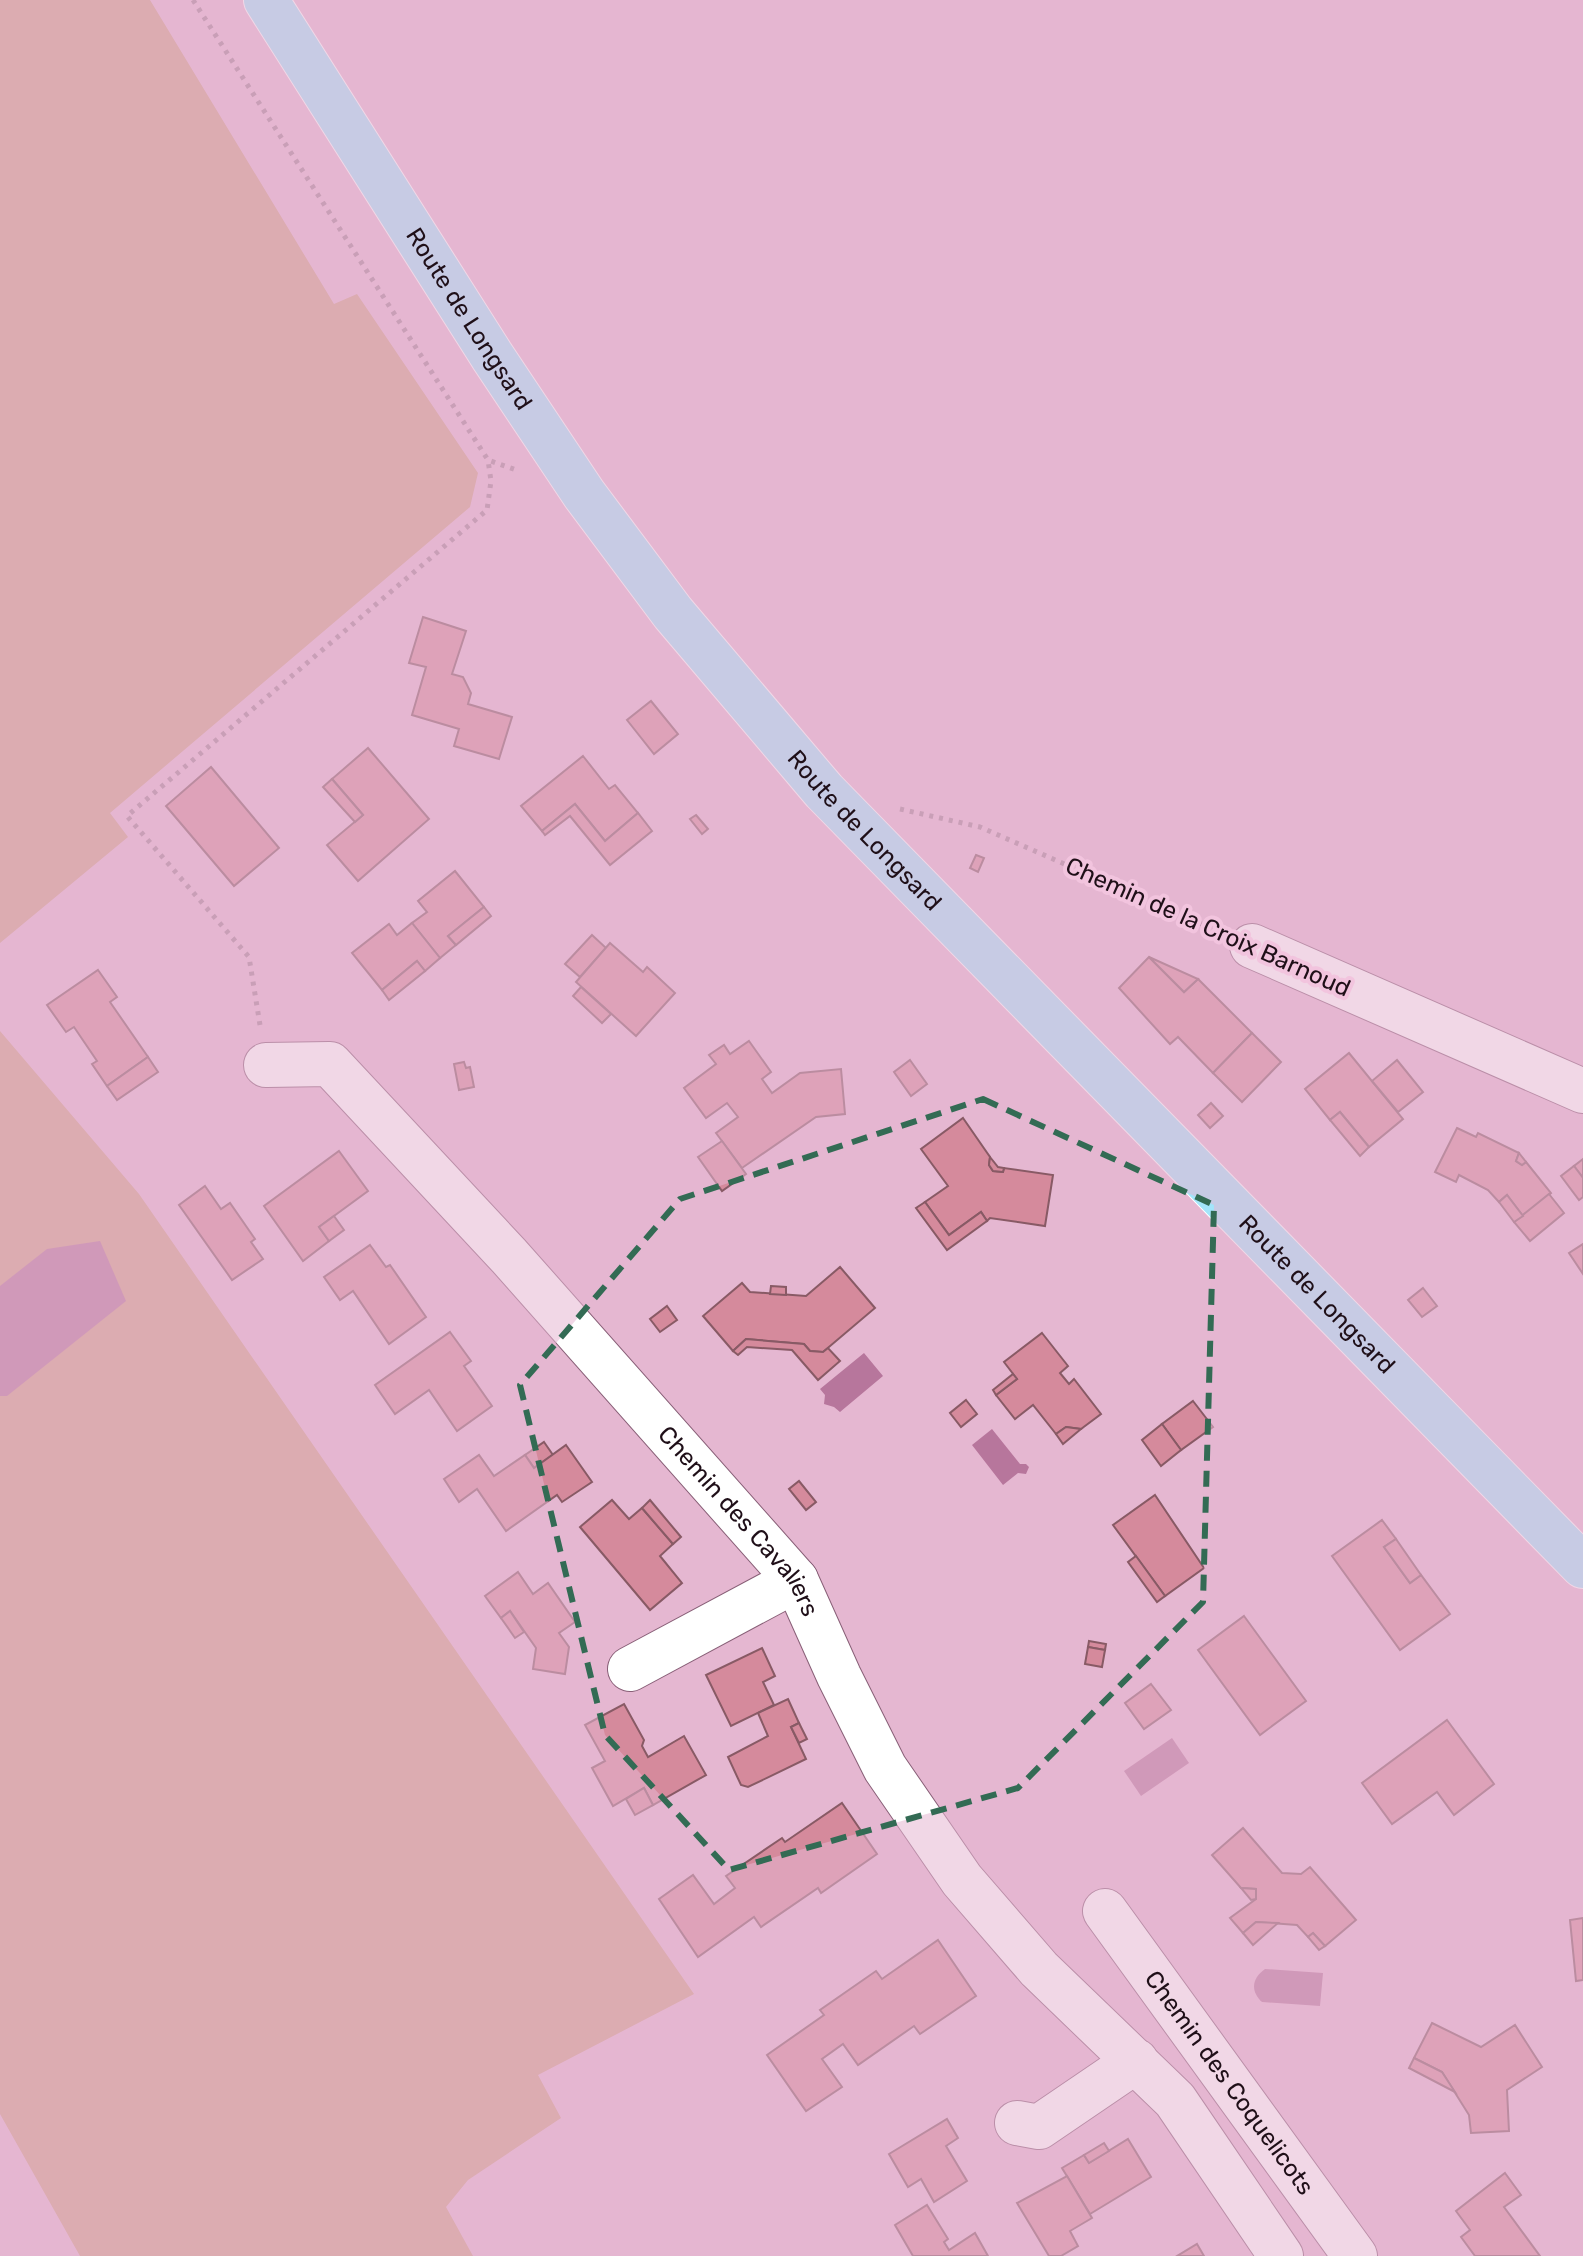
<svg xmlns="http://www.w3.org/2000/svg" width="1583" height="2256" font-family="Rubik,sans-serif">
<rect width="100%" height="100%" fill="#e5b7d1"/>
<!-- green -->
<g fill="#d09f8a">
<path d="M0,0H150L334,304L357,294L478,473L470,507L110,813L128,837L0,943Z"/>
<path d="M0,1031L139,1194L694,1994L538,2075L561,2118L468,2180L446,2207L473,2256H80L0,2114Z"/>
</g>
<!-- water -->
<g fill="#b7769c">
<path d="M100,1241L126,1301L7,1396H0V1286L47,1249Z"/>
<path d="M864,1353L883,1376L840,1412L834,1407L824,1404L825,1395L820,1389Z"/>
<path d="M992,1429L1020,1464H1026L1029,1467L1026,1474L1018,1473L1003,1485L972,1445Z"/>
<path d="M1172,1738L1189,1763L1141,1796L1124,1771Z"/>
<path d="M1265,1969L1323,1973L1320,2006L1262,2002C1250,1991 1252,1978 1265,1969Z"/>
</g>
<!-- building -->
<g fill="#d58a9c" stroke="#885a65" stroke-width="2">
<path d="M423,617L466,631L452,674L463,677L471,693L468,704L512,717L499,759L454,746L459,729L412,715L426,667L409,663Z"/>
<path d="M651,701L678,734L654,754L627,720Z"/>
<path d="M368,748L429,819L358,881L327,845L363,815L332,779Z"/>
<path d="M583,756L609,789L615,785L638,813L605,841L575,804L542,831L521,806Z"/>
<path d="M211,767L279,848L234,886L166,806Z"/>
<path d="M332,779L363,815L355,822L323,787Z"/>
<path d="M575,804L605,841L638,813L652,831L610,865L570,816L545,835L542,831Z"/>
<path d="M696,815L708,829L702,834L690,819Z"/>
<path d="M976,855L984,858L978,872L970,868Z"/>
<path d="M455,871L484,907L448,936L456,945L440,958L412,923L427,912L418,901Z"/>
<path d="M484,907L491,916L456,945L448,936Z"/>
<path d="M412,923L440,958L425,971L417,961L382,990L352,953L389,924L397,935Z"/>
<path d="M592,935L606,948L580,977L565,964Z"/>
<path d="M610,943L643,972L647,967L675,993L636,1036L576,982Z"/>
<path d="M1149,957L1184,992L1198,979L1252,1033L1213,1073L1178,1037L1170,1044L1119,988Z"/>
<path d="M1149,957L1198,979L1184,992Z"/>
<path d="M417,961L425,971L389,1000L382,990Z"/>
<path d="M98,970L117,997L110,1002L148,1057L107,1086L92,1064L97,1061L74,1027L66,1032L47,1005Z"/>
<path d="M581,987L611,1014L602,1023L573,996Z"/>
<path d="M1252,1033L1281,1062L1242,1102L1213,1073Z"/>
<path d="M749,1041L771,1072L762,1079L772,1093L800,1073L841,1069L845,1114L816,1117L742,1168L716,1133L738,1117L727,1103L706,1118L684,1088L716,1064L709,1055L724,1045L730,1054Z"/>
<path d="M1349,1053L1403,1119L1369,1147L1340,1112L1330,1120L1305,1089Z"/>
<path d="M148,1057L158,1072L117,1100L107,1086Z"/>
<path d="M910,1060L927,1084L911,1096L894,1072Z"/>
<path d="M1397,1060L1423,1092L1398,1112L1372,1081Z"/>
<path d="M464,1062L466,1068L470,1067L474,1087L459,1090L454,1064Z"/>
<path d="M1211,1103L1223,1116L1210,1128L1198,1115Z"/>
<path d="M1340,1112L1369,1147L1360,1156L1330,1120Z"/>
<path d="M963,1118L990,1157L989,1165L993,1171L1003,1172L1004,1168L1053,1175L1045,1226L990,1218L987,1221L981,1212L949,1235L925,1202L948,1186L921,1149Z"/>
<path d="M1457,1128L1476,1137L1478,1133L1519,1153L1516,1161L1522,1165L1526,1162L1551,1193L1523,1216L1507,1195L1499,1202L1488,1190L1459,1175L1456,1182L1435,1172Z"/>
<path d="M722,1141L746,1174L722,1191L698,1157Z"/>
<path d="M339,1151L368,1191L319,1227L329,1241L303,1261L264,1206Z"/>
<path d="M1519,1153L1526,1162L1522,1165L1516,1161Z"/>
<path d="M990,1157L998,1167L1004,1168L1003,1172L993,1171L989,1165Z"/>
<path d="M1583,1159V1178L1574,1166Z"/>
<path d="M1574,1166L1583,1178V1197L1579,1200L1561,1176Z"/>
<path d="M205,1186L221,1209L230,1203L255,1239L251,1242L263,1259L232,1280L179,1205Z"/>
<path d="M1549,1194L1564,1213L1530,1241L1514,1222Z"/>
<path d="M1507,1195L1523,1216L1514,1222L1499,1202Z"/>
<path d="M925,1202L949,1235L981,1212L987,1221L947,1250L916,1208Z"/>
<path d="M334,1216L344,1230L329,1241L319,1227Z"/>
<path d="M1583,1244V1274L1569,1253Z"/>
<path d="M370,1245L386,1267L390,1265L426,1317L389,1344L353,1291L340,1300L324,1277Z"/>
<path d="M840,1267L875,1308L823,1352L810,1351L804,1344L746,1339L733,1351L703,1316L742,1283L750,1292L806,1296Z"/>
<path d="M771,1286L786,1287V1295L770,1294Z"/>
<path d="M1423,1288L1437,1306L1422,1317L1408,1300Z"/>
<path d="M667,1306L677,1320L660,1332L650,1319Z"/>
<path d="M450,1332L471,1361L464,1366L492,1406L457,1431L429,1390L395,1414L375,1385Z"/>
<path d="M1042,1333L1068,1366L1060,1373L1069,1384L1074,1379L1101,1414L1081,1429L1066,1427L1056,1434L1033,1405L1015,1419L996,1395L1017,1379L1004,1362Z"/>
<path d="M746,1339L804,1344L810,1351L823,1352L828,1348L840,1361L818,1380L792,1350L747,1347L738,1355L733,1351Z"/>
<path d="M1013,1374L1017,1379L996,1395L993,1390Z"/>
<path d="M966,1400L977,1414L961,1427L950,1413Z"/>
<path d="M1193,1401L1213,1427L1181,1450L1162,1424Z"/>
<path d="M1162,1424L1181,1450L1161,1466L1142,1440Z"/>
<path d="M1066,1427L1081,1429L1063,1444L1056,1434Z"/>
<path d="M544,1442L553,1455L534,1468L525,1455Z"/>
<path d="M566,1445L592,1482L562,1502L557,1495L506,1531L477,1489L459,1502L444,1479L479,1455L494,1476L525,1455L534,1468Z"/>
<path d="M799,1481L816,1502L806,1510L789,1489Z"/>
<path d="M1155,1495L1204,1568L1165,1596L1113,1525Z"/>
<path d="M612,1500L629,1519L642,1508L673,1544L660,1556L682,1583L650,1610L580,1527Z"/>
<path d="M650,1500L681,1537L673,1544L642,1508Z"/>
<path d="M1382,1520L1396,1539L1384,1547L1410,1583L1421,1575L1450,1614L1400,1650L1332,1556Z"/>
<path d="M1396,1539L1421,1575L1410,1583L1384,1547Z"/>
<path d="M1136,1556L1165,1596L1157,1602L1128,1562Z"/>
<path d="M518,1572L533,1594L548,1583L575,1622L559,1633L569,1647L565,1674L533,1669L536,1648L510,1611L501,1618L485,1596Z"/>
<path d="M510,1611L524,1632L515,1638L501,1618Z"/>
<path d="M1244,1616L1306,1701L1260,1735L1198,1650Z"/>
<path d="M1089,1641L1106,1644L1105,1650L1088,1647Z"/>
<path d="M1088,1647L1105,1650L1102,1667L1085,1664Z"/>
<path d="M762,1648L775,1676L763,1682L774,1705L731,1726L706,1675Z"/>
<path d="M1151,1684L1171,1710L1144,1729L1125,1703Z"/>
<path d="M788,1699L799,1723L791,1727L806,1759L748,1787L741,1785L728,1757L768,1736L758,1713Z"/>
<path d="M624,1704L644,1740L642,1746L648,1757L684,1736L706,1775L653,1805L644,1788L613,1806L592,1768L605,1761L585,1725Z"/>
<path d="M1447,1720L1494,1784L1454,1815L1437,1792L1392,1824L1362,1783Z"/>
<path d="M799,1723L807,1739L799,1743L791,1727Z"/>
<path d="M644,1788L653,1805L635,1815L626,1799Z"/>
<path d="M842,1803L877,1854L821,1893L818,1888L761,1927L754,1917L698,1957L659,1899L693,1875L714,1904L735,1888L726,1876L782,1838L785,1842Z"/>
<path d="M1243,1828L1282,1873L1301,1874L1310,1867L1356,1920L1325,1946L1313,1933L1308,1937L1297,1925L1256,1922L1243,1933L1230,1918L1256,1899V1889L1241,1888L1212,1855Z"/>
<path d="M1241,1888L1256,1889V1899L1251,1900Z"/>
<path d="M1583,1918V1980L1576,1981L1570,1920Z"/>
<path d="M1256,1922L1278,1923L1253,1945L1243,1933Z"/>
<path d="M1313,1933L1325,1946L1319,1950L1308,1937Z"/>
<path d="M938,1940L976,1996L920,2034L914,2026L858,2065L843,2044L822,2059L842,2087L806,2111L767,2055L824,2015L820,2010L876,1971L882,1979Z"/>
<path d="M1432,2023L1481,2047L1515,2025L1542,2067L1507,2090L1509,2131L1471,2133L1469,2115L1442,2072L1414,2058Z"/>
<path d="M1414,2058L1442,2072L1455,2092L1409,2068Z"/>
<path d="M947,2119L958,2138L946,2146L967,2181L934,2202L921,2179L908,2187L889,2154Z"/>
<path d="M1128,2139L1151,2177L1090,2214L1062,2168L1084,2155L1089,2163Z"/>
<path d="M1104,2143L1109,2151L1089,2163L1084,2155Z"/>
<path d="M1505,2173L1521,2195L1504,2207L1540,2256H1475L1461,2237L1470,2230L1456,2211Z"/>
<path d="M1067,2176L1092,2218L1070,2231L1078,2246L1061,2256H1049L1017,2203Z"/>
<path d="M927,2205L948,2239L944,2242L949,2250L975,2233L988,2256H913L895,2225Z"/>
<path d="M1197,2244L1204,2256H1177Z"/>
</g>
<g fill="none" stroke-linecap="round" stroke-linejoin="round">
<!-- minor casing -->
<g stroke="#885f77" stroke-width="46">
<g id="minor">
<path d="M1252,946L1583,1091"/>
<path id="s1" d="M266,1065L330,1064L509,1256L796,1580L839,1676L885,1768L962,1880L1039,1969L1175,2100L1281,2256"/>
<path d="M630,1669L796,1580"/>
<path id="s2" d="M1105,1911L1355,2256"/>
<path d="M1017,2123L1039,2127L1136,2061"/>
</g>
</g>
<!-- major casing -->
<g stroke="#fff" stroke-width="46">
<g id="major">
<path id="s3" d="M266,0L492,356L584,494L673,613L824,791L1583,1566"/>
</g>
</g>
<!-- path -->
<g stroke="#a78397" stroke-width="5" stroke-dasharray="4 6" stroke-linecap="butt">
<path d="M193,0L488,460L519,471"/>
<path d="M900,809L980,827L1215,930"/>
<path d="M260,1025L249,957L127,816L487,510L491,481L488,460"/>
</g>
<!-- minor -->
<use href="#minor" stroke="#fff" stroke-width="44"/>
<!-- major -->
<use href="#major" stroke="#a3e5fb" stroke-width="44"/>
</g>
<!-- marked area -->
<path d="M0 0H1583V2256H0ZM983,1099L1214,1205L1203,1602L1018,1788L729,1870L605,1735L520,1385L680,1199Z" fill="#e5b7d1" fill-opacity=".55" fill-rule="evenodd"/>
<path fill="none" stroke="#336b54" stroke-width="6" stroke-dasharray="16 10" stroke-linejoin="round" d="M983,1099L1214,1205L1203,1602L1018,1788L729,1870L605,1735L520,1385L680,1199Z"/>
<g text-anchor="middle" dominant-baseline="central" stroke-width="8" stroke-linejoin="round" paint-order="stroke">
<!-- street labels -->
<g font-size="24" fill="#1f0f18" stroke="#f2c4de">
<text stroke="none"><textPath href="#s3" startOffset="378">Route de Longsard</textPath></text>
<text stroke="none"><textPath href="#s3" startOffset="1026">Route de Longsard</textPath></text>
<text transform="translate(1208 927) rotate(24)">Chemin de la Croix Barnoud</text>
<text stroke="none"><textPath href="#s3" startOffset="1674">Route de Longsard</textPath></text>
<text stroke="none"><textPath href="#s1" startOffset="678">Chemin des Cavaliers</textPath></text>
<text stroke="none"><textPath href="#s2" startOffset="212">Chemin des Coquelicots</textPath></text>
</g>
</g>
</svg>
